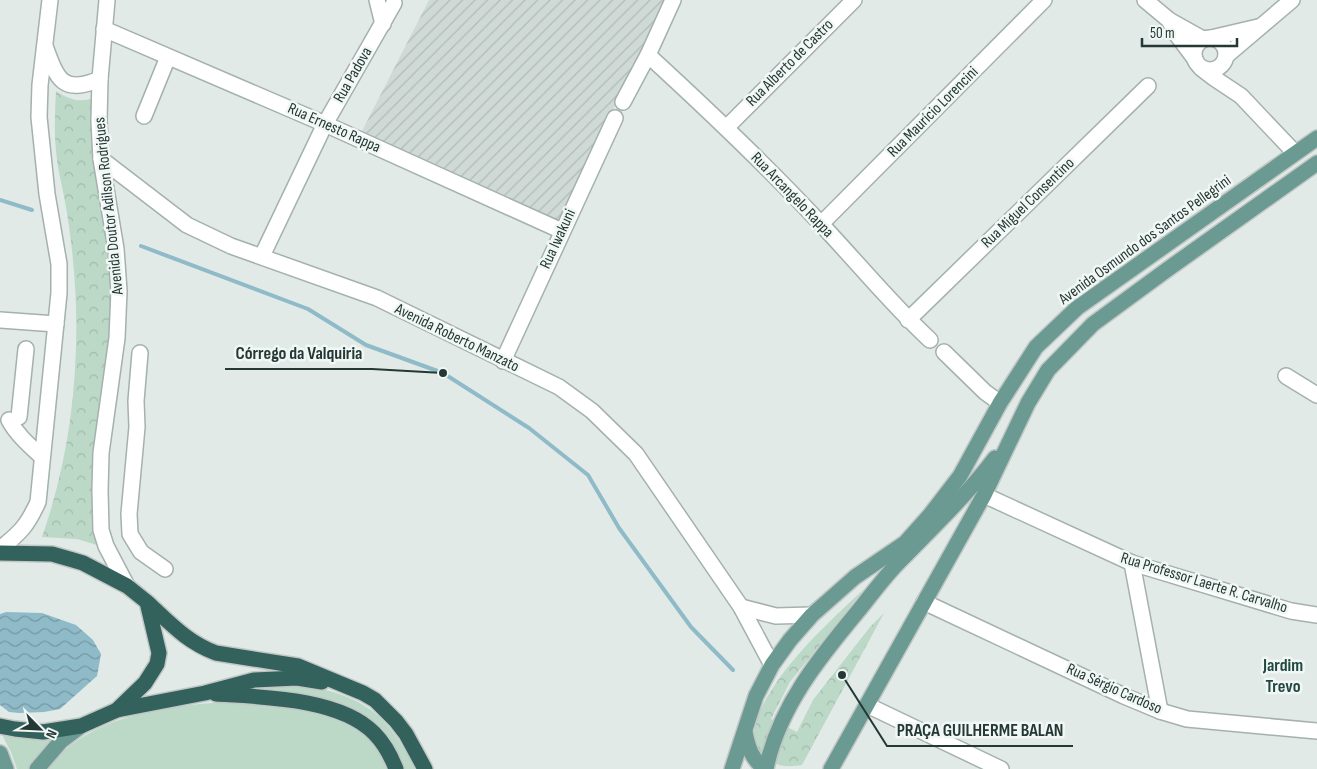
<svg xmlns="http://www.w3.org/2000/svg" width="1317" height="769" font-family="'Sofia Sans Condensed',sans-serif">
<defs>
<pattern id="industrial-furrows" width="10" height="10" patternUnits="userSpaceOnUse" patternTransform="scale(1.25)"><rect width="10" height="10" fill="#cfd9d6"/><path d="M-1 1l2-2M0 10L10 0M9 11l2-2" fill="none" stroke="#b2bbb8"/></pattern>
<pattern id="forest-crowns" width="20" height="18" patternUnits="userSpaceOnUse" patternTransform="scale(1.25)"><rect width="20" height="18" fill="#bcd8c7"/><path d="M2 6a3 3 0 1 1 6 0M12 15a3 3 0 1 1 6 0" fill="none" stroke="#a1baac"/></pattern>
<pattern id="water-waves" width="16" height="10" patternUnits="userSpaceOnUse" patternTransform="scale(1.25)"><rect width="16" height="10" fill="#8fbac8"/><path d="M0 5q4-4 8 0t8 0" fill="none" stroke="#7598a3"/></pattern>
</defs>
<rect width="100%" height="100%" fill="#e1eae7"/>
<!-- industrial -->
<path fill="url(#industrial-furrows)" d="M429,0H666L559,222L362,131Z"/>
<!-- grass -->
<g fill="#bcd8c7">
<path d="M305,685C367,698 386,714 416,769H404L392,742L383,730L369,719L349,709L256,692V688L274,686Z"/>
<path d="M213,703C253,703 340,705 369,736C377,745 384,757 388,769H46C85,720 154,707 213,703Z"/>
<path d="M0,731L53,736V739L29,769H17L11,752Z"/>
</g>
<!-- forest -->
<g fill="url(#forest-crowns)">
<path d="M56,91C69,100 83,104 97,96L113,250L100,546L77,539L42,537C73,449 82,353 73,260C71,239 68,217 64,196C61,181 57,166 56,151C54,131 55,111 56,91Z"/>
<path d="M864,589L790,682L771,719L797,732L813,700L870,627L884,613L802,765C779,769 766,763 752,743C754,734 755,722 759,713C781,665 826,625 864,589Z"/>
</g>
<!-- water -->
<path fill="url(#water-waves)" d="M6,612L42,613L76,625L93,640L101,654L97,676L60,709L44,712L19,713L9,712L0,705V614Z"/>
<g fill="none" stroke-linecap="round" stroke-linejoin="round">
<!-- stream -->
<g stroke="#8fbac8" stroke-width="4">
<path d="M0,200L32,210"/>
<path d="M141,246L308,309L366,345L443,373L529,428L588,475L619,528L691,627L733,670"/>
</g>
<!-- minor casing -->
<g stroke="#a5b1ae" stroke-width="18">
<g id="minor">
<path d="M107,0L100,79L99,121L101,159L116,249L119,291L117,338L101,453L100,491L101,530L106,546L127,586"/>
<path d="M377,0L383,24"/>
<path d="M1145,0L1169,20L1203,39"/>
<path d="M1169,20L1177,35L1195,59"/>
<path d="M104,29L325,124L562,231"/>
<path d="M1211,38L1258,27"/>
<circle cx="1210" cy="54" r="16"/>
<path d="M45,46C57,79 62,95 100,79"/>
<path d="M648,55C708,110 766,165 821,224C858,263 891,304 930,340"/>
<path d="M1226,56L1292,0"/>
<path d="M1201,68L1214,78L1241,96L1295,153"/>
<path d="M623,102L648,55L673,0"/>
<path d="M144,116L168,57"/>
<path d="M727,127L854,0"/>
<path d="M101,159L187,225L231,246L377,298L559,387L592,411L636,454L741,607L772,665"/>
<path d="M821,224L1044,0"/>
<path d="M262,256L325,124L394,3"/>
<path d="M0,320L56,324"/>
<path d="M908,320L1148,86"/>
<path d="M944,352L985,392L1000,403"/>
<path d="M140,353L136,401L137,427L129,514L130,534L141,552L165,569"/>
<path d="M503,361L615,118"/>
<path d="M1286,376L1317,395"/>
<path d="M19,417L26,349"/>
<path d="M9,420C17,435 30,446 42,457"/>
<path d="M984,495L1132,563L1291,611L1317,615"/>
<path d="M0,549C21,532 27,526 38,502L59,293V264L47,194L39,117L40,85L50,0"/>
<path d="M1132,563L1160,711"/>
<path d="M924,602L1124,696L1160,711L1187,719L1317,731"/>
<path d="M741,607L776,616L812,615"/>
<path d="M867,705L1001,769"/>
</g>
</g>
<!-- major casing -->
<g stroke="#c2c7c6" stroke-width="18">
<g id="major">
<path d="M745,732C748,748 752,759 765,769"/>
<path d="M0,753L6,769"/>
<path d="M37,769L61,741L81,726"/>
<path d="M732,769L756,696L772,665L790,640L812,615L855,577L905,543L930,515L960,476L1000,403L1036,347L1077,308L1317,138"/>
<path d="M766,769C779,707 819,658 859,610C872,594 885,576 900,561C933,527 967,495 995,458"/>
<path d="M831,769L984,495L1028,403L1048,370L1093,324L1168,269L1317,163"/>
</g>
</g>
<!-- highway casing -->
<g stroke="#c2c7c6" stroke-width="18">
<g id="highway">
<path d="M0,553L52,554L73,560L83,563L127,586L147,602L159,653L157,664L145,683L117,710L81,726L43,732L15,729L0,726"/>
<path d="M148,603C171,624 187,642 216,653L298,666L363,693L375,700L396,721L406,734L425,769"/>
<path d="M216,694C262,697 340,698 374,733C384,743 391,756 396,769"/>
<path d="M117,710L205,693L254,680L297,678L322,682"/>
</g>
</g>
<!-- minor -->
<use href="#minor" stroke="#fff" stroke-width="15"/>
<!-- major -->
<use href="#major" stroke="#6b9a92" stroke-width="15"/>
<!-- highway -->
<use href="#highway" stroke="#33615c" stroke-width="15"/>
</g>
<g text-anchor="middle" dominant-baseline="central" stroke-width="5" stroke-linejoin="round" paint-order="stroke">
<!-- street labels -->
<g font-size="16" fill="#243835" stroke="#f1f7f4">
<text transform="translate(790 63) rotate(-45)">Rua Alberto de Castro</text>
<text transform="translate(353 75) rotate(-60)">Rua Padova</text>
<text transform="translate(933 112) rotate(-45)">Rua Maurício Lorencini</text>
<text transform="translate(334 128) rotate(24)">Rua Ernesto Rappa</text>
<text transform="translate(792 195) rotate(46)">Rua Arcangelo Rappa</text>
<text transform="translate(1028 203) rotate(-44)">Rua Miguel Consentino</text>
<text transform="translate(109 206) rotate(-96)">Avenida Doutor Adilson Rodrigues</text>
<text transform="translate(558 239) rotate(-65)">Rua Iwakuni</text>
<text transform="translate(1145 240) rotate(-36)">Avenida Osmundo dos Santos Pellegrini</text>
<text transform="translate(457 338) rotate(26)">Avenida Roberto Manzato</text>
<text transform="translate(1204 583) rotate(17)">Rua Professor Laerte R. Carvalho</text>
<text transform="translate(1114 689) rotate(24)">Rua Sérgio Cardoso</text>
</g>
<!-- neighbourhood labels -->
<g font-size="18" font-weight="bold" fill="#224842" stroke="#f1f7f4">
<text x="1283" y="665">Jardim<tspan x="1283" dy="21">Trevo</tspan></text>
</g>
</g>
<!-- callouts -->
<path fill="none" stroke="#243835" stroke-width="2" d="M443 373L372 369H225M842 675L887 746H1073"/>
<g fill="#243835" stroke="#f1f7f4" stroke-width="2">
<circle cx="443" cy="373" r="5"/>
<circle cx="842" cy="675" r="5"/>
</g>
<g font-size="18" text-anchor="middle" font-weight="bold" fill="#243835" stroke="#f1f7f4" stroke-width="5" stroke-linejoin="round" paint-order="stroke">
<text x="299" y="359">Córrego da Valquiria</text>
<text x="980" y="736">PRAÇA GUILHERME BALAN</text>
</g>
<!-- north arrow -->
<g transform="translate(40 729) rotate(114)" stroke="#f1f7f4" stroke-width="4" paint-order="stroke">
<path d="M0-4L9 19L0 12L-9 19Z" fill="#243835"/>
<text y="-8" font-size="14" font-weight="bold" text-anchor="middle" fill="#243835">N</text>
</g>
<!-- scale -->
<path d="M1142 38v8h95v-8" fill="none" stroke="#243835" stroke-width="2.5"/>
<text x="1150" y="38" font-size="15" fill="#243835" stroke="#f1f7f4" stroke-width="4" paint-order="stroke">50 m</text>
</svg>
